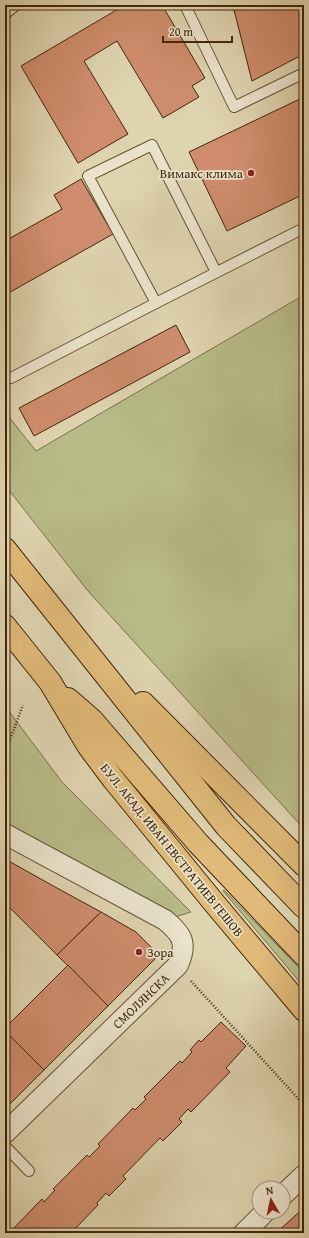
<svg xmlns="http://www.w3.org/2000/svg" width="309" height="1238" font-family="'Gentium Book Plus',serif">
<rect width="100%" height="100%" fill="#dfd4b0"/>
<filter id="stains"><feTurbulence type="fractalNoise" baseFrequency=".005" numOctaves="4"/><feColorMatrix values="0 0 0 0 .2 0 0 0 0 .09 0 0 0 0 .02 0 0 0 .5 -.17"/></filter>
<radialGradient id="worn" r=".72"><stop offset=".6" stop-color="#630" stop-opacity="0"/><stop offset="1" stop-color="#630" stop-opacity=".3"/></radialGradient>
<!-- green -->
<g fill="#b7bb87" stroke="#7c7048">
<path d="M304,295V829L88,591L5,485V412L36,451Z"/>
<path d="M5,706L62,782L191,912L165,920L5,834Z"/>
<path d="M224,890L304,973V987L223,891Z"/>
</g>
<!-- building -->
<g fill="#cf8d6d" stroke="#42260a">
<path d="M125,5H162L205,78L192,86L199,97L163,118L117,41L84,61L128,134L78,163L21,66Z"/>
<path d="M257,5H304V54L252,81L234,10L257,7Z"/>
<path d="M304,97V194L227,231L189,152Z"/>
<path d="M81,179L113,234L5,295V241L62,209L54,195Z"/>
<path d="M176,325L190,352L34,436L19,408Z"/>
<path d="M5,859L57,888L101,912L57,955L5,903Z"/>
<path d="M101,912L136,932L159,955L108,1006L57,955Z"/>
<path d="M68,965L108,1006L44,1070L5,1031V1028Z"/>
<path d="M221,1022L246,1046L226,1068L230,1072L191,1112L188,1109L179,1119L182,1122L163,1141L160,1138L123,1176L126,1179L109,1196L106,1193L97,1203L98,1205L71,1233H9L42,1199L44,1202L55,1190L53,1189L87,1155L89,1157L100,1146L98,1144L133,1108L135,1110L146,1099L144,1097L180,1061L182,1063L192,1052L190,1050L199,1040L201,1042Z"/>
<path d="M5,1031L44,1070L5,1109Z"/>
<path d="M304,1207V1233H276L296,1215Z"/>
</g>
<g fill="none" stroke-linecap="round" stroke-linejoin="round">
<!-- service casing -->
<g stroke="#695234" stroke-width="12">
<g id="service">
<path d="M185,5L234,107L304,73"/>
<path d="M5,14L16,5"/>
<path d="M156,303L304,228"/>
<path d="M11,378L156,303L88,176L152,145L216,272"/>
<path d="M5,1146L29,1171"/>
</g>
</g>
<!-- minor casing -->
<g stroke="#695234" stroke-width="22">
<g id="minor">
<path d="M5,834L165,920C182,934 188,943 178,965L5,1133"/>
<path d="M283,1195L304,1175"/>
<path d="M244,1233L265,1212"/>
</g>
</g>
<!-- primary casing -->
<g stroke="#42260a" stroke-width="24">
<g id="primary">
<path d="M5,549L226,826L304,907"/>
<path d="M5,626L50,682L89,747L113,779L215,904L304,1010"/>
<path d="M68,699L92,720L198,843L304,955"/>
<path d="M143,703L304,865"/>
</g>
</g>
<!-- path -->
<g stroke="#42260a" stroke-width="2.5" stroke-dasharray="1 2" stroke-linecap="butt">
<path d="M5,753L23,705"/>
<path d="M191,981L304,1105"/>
</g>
<!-- service -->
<use href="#service" stroke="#eae3cc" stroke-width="10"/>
<!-- minor -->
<use href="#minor" stroke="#eae3cc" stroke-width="20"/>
<!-- primary -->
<use href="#primary" stroke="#e0ba78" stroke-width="22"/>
</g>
<!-- markers -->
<g fill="#8f2418" stroke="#eae3cc" stroke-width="1.5">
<circle cx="251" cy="173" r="4"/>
<circle cx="139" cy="952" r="4"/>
</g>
<g text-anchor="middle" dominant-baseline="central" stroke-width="3.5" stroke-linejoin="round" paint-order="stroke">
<!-- poi labels -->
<g font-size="13" fill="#42260a" stroke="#eae3cc" text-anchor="end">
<text x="243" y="173">Вимакс клима</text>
<text x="147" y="952" text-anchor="start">Зора</text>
</g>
<!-- street labels -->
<g font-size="13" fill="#42260a" stroke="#eae3cc">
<text transform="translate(172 850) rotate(51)">БУЛ. АКАД. ИВАН ЕВСТРАТИЕВ ГЕШОВ</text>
<text transform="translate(141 1001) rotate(-44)">СМОЛЯНСКА</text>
</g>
</g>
<!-- margin -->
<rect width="309" height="1238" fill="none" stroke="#dfd4b0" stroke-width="20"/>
<rect x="6" y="6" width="297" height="1226" fill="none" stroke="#42260a" stroke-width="2"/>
<rect x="10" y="10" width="289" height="1218" fill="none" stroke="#42260a"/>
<!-- north arrow -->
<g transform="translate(271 1200) rotate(351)"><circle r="19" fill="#eae3cc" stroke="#a7977e"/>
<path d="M0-3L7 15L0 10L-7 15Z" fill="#8f2418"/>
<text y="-6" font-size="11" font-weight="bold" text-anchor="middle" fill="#42260a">N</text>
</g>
<!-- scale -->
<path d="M163 36v6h69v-6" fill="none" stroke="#42260a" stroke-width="2"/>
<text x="169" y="36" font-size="12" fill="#42260a" stroke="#eae3cc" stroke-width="3" paint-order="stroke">20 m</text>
<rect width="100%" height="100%" filter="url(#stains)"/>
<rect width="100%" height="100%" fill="url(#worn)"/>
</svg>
